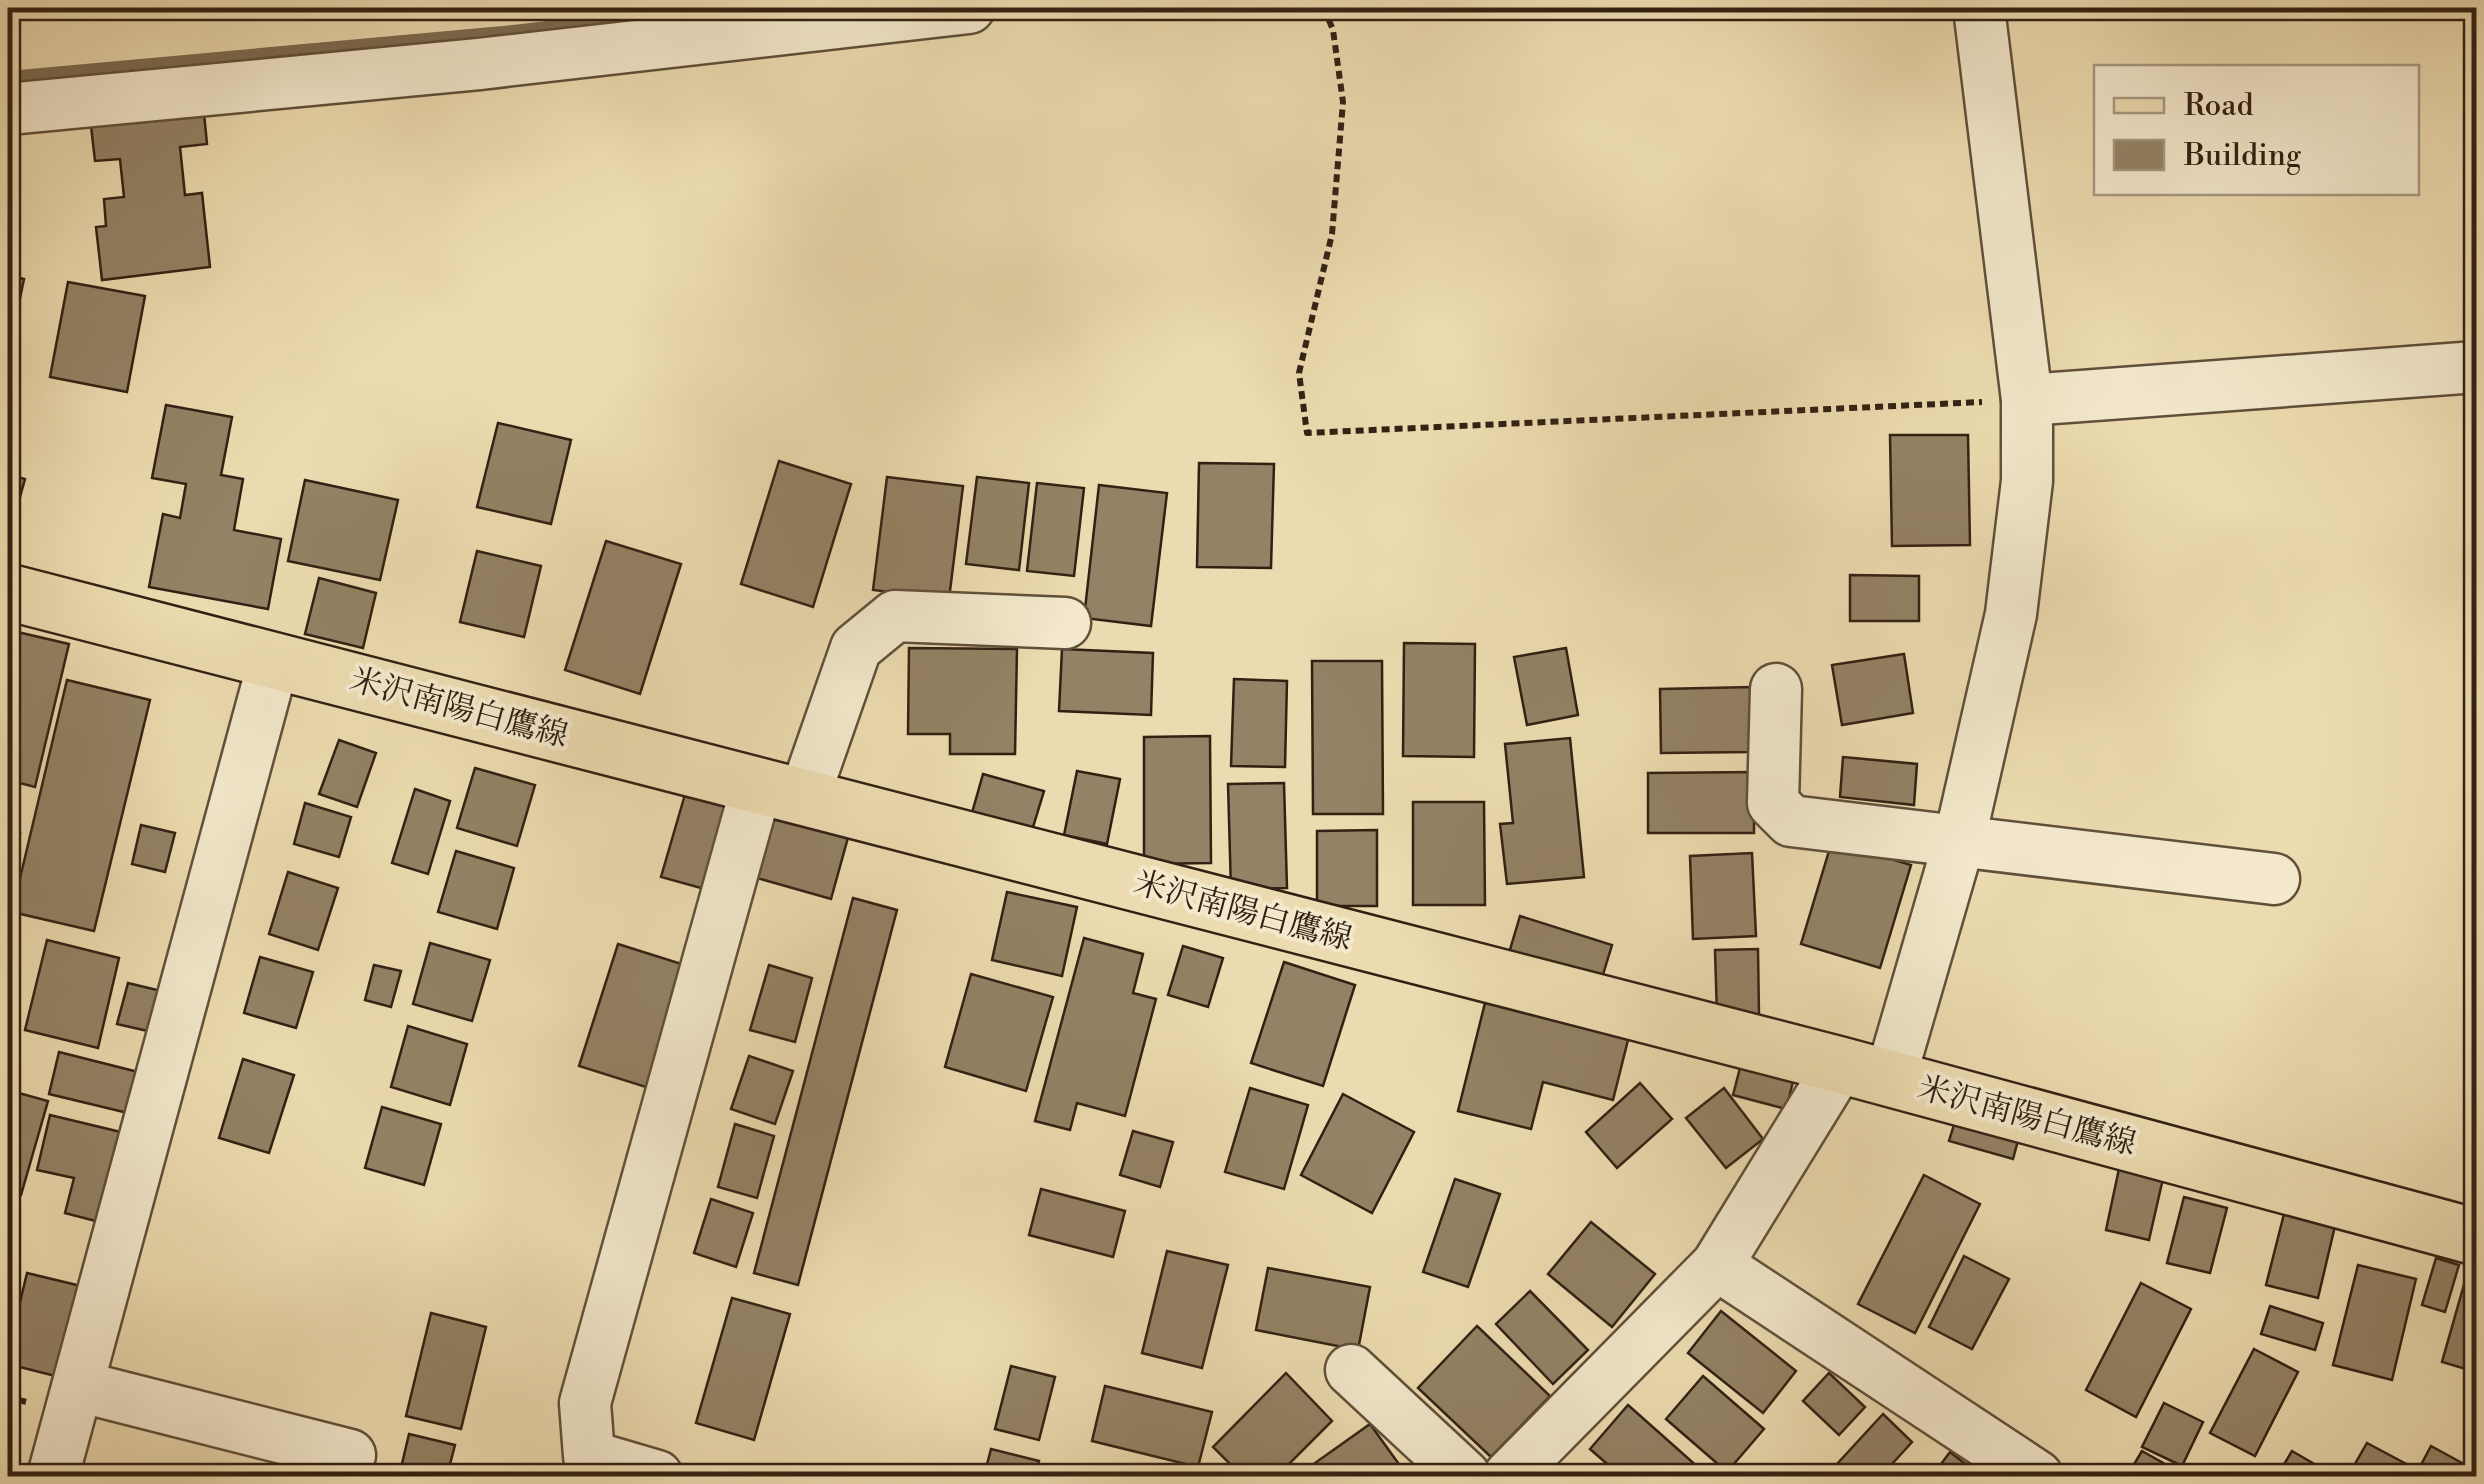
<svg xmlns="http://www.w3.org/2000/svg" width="2484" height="1484" font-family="'Libre Bodoni','Noto Serif JP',serif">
<rect width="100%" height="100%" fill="#ecdbb0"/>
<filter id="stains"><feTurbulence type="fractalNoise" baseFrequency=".002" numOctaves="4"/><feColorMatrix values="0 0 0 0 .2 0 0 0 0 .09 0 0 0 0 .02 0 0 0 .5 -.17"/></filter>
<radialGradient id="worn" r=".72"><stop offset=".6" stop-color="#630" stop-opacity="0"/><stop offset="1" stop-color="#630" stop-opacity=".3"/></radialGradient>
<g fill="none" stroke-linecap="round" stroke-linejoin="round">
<!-- stream -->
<path stroke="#7c6b51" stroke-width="12" d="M8,77L503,32L713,8"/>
</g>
<!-- building -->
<g fill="#938265" stroke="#322113" stroke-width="2.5">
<path d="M204,113L207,144L180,147L185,195L202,193L210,267L102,280L96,227L106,226L104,199L124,197L120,159L95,161L91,126Z"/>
<path d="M15,125L19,183H8V126Z"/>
<path d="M8,275L24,279L8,356Z"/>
<path d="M68,282L145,296L127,392L50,377Z"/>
<path d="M166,405L232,417L221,475L243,479L234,530L281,539L268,609L149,587L163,514L180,518L186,484L152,478Z"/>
<path d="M498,423L571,440L551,524L477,507Z"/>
<path d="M1890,435H1968L1970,545L1892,546Z"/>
<path d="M779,461L851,484L813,607L741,584Z"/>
<path d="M1199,463L1274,464L1271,568L1197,567Z"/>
<path d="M8,474L25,479L8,540Z"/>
<path d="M887,477L963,486L949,599L873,590Z"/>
<path d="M977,477L1029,483L1019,570L966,564Z"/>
<path d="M305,480L398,500L380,580L288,561Z"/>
<path d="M1037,483L1084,488L1074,576L1027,571Z"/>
<path d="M1099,485L1167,493L1151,626L1084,618Z"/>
<path d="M606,541L681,564L640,694L565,670Z"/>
<path d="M477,551L541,566L524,637L460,622Z"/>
<path d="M1850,575L1919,576V621H1850Z"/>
<path d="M319,578L376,593L363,648L305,634Z"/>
<path d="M9,630L69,644L35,787L8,780Z"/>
<path d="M1404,643L1475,644L1474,757L1403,756Z"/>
<path d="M909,648L1017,649L1015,754H950V734H908Z"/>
<path d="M1566,648L1578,715L1527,725L1514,657Z"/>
<path d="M1062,649L1153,653L1151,715L1059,711Z"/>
<path d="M1904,654L1913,713L1842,725L1832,665Z"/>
<path d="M1312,661H1382L1383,814H1313Z"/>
<path d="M1234,679L1287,681L1285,767L1231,766Z"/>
<path d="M67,680L150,700L94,931L12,912Z"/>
<path d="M1752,687V752L1661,753L1660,689Z"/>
<path d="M1210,736L1211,863L1144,864V737Z"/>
<path d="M1570,738L1584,877L1507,884L1500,824L1513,823L1505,744Z"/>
<path d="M339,740L376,753L357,807L319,794Z"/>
<path d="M1843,757L1917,764L1914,805L1840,797Z"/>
<path d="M475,768L535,785L517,846L457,828Z"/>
<path d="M1077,771L1120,779L1107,844L1064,835Z"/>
<path d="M1754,772V833H1648V773Z"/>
<path d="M983,774L1044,791L1030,837L970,820Z"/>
<path d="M1284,783L1287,888L1231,890L1228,784Z"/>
<path d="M415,789L450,801L428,874L392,863Z"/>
<path d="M686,791L732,805L708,890L661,877Z"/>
<path d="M771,800L852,823L831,899L750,876Z"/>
<path d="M1413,802H1484L1485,905H1413Z"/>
<path d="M305,803L351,817L339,857L294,844Z"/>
<path d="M141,825L175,833L165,872L132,864Z"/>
<path d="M8,830L20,833L8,882Z"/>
<path d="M1377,830V906H1317V831Z"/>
<path d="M1832,841L1911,865L1880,968L1801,944Z"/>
<path d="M456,851L514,868L497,929L438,912Z"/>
<path d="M1752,853L1756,936L1693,939L1690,856Z"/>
<path d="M288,872L338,888L318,950L269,934Z"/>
<path d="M1007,892L1077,907L1062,976L992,960Z"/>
<path d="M853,898L897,910L798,1285L754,1273Z"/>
<path d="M1520,916L1612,945L1598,991L1506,963Z"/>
<path d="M1084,938L1143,954L1133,993L1156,999L1125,1116L1077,1103L1070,1130L1035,1121Z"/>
<path d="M47,940L119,958L98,1048L25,1030Z"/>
<path d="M430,943L490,960L472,1021L413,1004Z"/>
<path d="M618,944L688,966L649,1088L579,1066Z"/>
<path d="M1183,946L1223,958L1208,1007L1168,995Z"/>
<path d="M1758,949L1759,1015L1717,1016L1715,950Z"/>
<path d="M260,957L313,972L296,1028L244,1013Z"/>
<path d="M1284,962L1355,985L1323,1086L1251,1063Z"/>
<path d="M374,965L401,971L391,1007L365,1000Z"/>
<path d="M769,965L812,978L795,1042L750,1030Z"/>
<path d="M971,974L1053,997L1026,1091L945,1067Z"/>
<path d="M128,983L161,991L152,1032L117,1024Z"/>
<path d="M1486,999L1629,1036L1613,1100L1543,1082L1531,1129L1458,1111Z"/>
<path d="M408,1026L467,1044L450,1105L391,1087Z"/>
<path d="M59,1052L146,1074L136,1115L49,1094Z"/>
<path d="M749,1056L793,1071L775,1124L731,1109Z"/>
<path d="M243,1059L294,1075L269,1153L219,1138Z"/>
<path d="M1741,1064L1794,1078L1786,1109L1733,1095Z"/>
<path d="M1640,1083L1672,1119L1617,1168L1586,1132Z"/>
<path d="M1250,1088L1308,1105L1284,1189L1225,1172Z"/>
<path d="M1724,1088L1763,1139L1726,1168L1686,1118Z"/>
<path d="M8,1090L48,1101L21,1195L8,1191Z"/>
<path d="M1343,1094L1414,1132L1372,1213L1301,1175Z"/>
<path d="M382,1107L441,1124L424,1185L365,1168Z"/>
<path d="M50,1115L129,1134L107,1224L65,1213L74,1178L37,1170Z"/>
<path d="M1957,1115L2020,1133L2013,1159L1949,1141Z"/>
<path d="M735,1124L774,1136L757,1198L718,1187Z"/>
<path d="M1133,1131L1173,1142L1160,1187L1120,1175Z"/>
<path d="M2120,1164L2164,1174L2149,1240L2106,1230Z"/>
<path d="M1924,1175L1980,1204L1915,1333L1858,1304Z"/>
<path d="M1455,1179L1500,1194L1468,1287L1423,1272Z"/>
<path d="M1041,1189L1125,1211L1113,1257L1029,1235Z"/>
<path d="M2184,1197L2227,1208L2210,1273L2167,1263Z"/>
<path d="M711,1199L753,1213L736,1267L694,1253Z"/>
<path d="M2284,1214L2335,1226L2318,1298L2266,1285Z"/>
<path d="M1591,1222L1655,1274L1612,1327L1548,1274Z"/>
<path d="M1167,1251L1228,1265L1202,1368L1142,1353Z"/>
<path d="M1964,1256L2009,1279L1972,1349L1929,1327Z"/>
<path d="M2436,1258L2459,1265L2445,1312L2422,1305Z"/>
<path d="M2358,1265L2416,1279L2392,1380L2333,1365Z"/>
<path d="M1268,1268L1370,1287L1358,1350L1256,1330Z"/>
<path d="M27,1273L85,1287L63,1378L8,1364V1352Z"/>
<path d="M2465,1281L2476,1284V1372L2442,1362Z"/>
<path d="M2141,1283L2191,1309L2136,1417L2086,1390Z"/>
<path d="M1530,1291L1588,1350L1553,1384L1496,1324Z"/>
<path d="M732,1298L790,1314L754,1440L696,1423Z"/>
<path d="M2270,1306L2323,1323L2315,1350L2261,1334Z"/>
<path d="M1721,1311L1796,1371L1763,1413L1688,1353Z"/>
<path d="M431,1313L486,1327L461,1429L406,1416Z"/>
<path d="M1477,1326L1550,1396L1491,1457L1418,1388Z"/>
<path d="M2254,1349L2298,1372L2255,1456L2210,1433Z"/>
<path d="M1011,1366L1055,1377L1039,1440L995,1429Z"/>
<path d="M1286,1373L1332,1421L1277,1476H1242L1213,1447Z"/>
<path d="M1829,1373L1865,1407L1839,1435L1803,1401Z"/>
<path d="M1703,1376L1764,1429L1727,1472L1666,1419Z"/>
<path d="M1105,1386L1212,1412L1198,1467L1092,1441Z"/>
<path d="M2164,1403L2203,1422L2182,1466L2142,1447Z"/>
<path d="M1628,1405L1708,1476H1621L1590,1449Z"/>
<path d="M1883,1414L1912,1442L1881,1476H1826Z"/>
<path d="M1370,1424L1401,1467L1388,1476H1314L1308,1468Z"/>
<path d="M409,1434L455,1445L447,1476H416L400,1472Z"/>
<path d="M2367,1443L2410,1466L2404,1476H2348Z"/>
<path d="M2431,1446L2462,1463L2455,1476H2415Z"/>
<path d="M991,1449L1039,1461L1035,1476H984Z"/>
<path d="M2142,1451L2172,1468L2167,1476H2127Z"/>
<path d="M2292,1451L2335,1476H2277Z"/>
<path d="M1950,1452L1981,1476H1932Z"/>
</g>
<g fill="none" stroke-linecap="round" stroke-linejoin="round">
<!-- minor casing -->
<g stroke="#60503a" stroke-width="55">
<g id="minor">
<path d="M8,109L479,64L969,8"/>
<path d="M2027,400L2476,367"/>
<path d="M1776,689L1773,803L1791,821L2274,879"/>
<path d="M804,797L856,648L895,616L1065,623"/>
<path d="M1890,1079L1959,842L2011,614L2027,481V400L1979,8"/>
<path d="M1717,1265L2037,1476"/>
<path d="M1351,1370L1465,1476"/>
<path d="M78,1386L350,1455"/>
<path d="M53,1476L274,660"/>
<path d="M657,1476L589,1456L585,1403L757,785"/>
<path d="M1509,1476L1717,1265L1840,1065"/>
</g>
</g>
<!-- major casing -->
<g stroke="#322113" stroke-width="60">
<path id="major" d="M8,592L1840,1065L2476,1237"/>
</g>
<!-- path -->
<g stroke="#322113" stroke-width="6" stroke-dasharray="8 5" stroke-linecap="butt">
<path d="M1324,8L1333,30L1343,102L1332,234L1299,373L1307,433L1982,402"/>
<path d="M8,1397L26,1402"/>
</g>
<!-- minor -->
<use href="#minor" stroke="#f3e8cc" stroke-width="50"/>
<!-- major -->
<use href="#major" stroke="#ecdbb0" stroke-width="55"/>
</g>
<g text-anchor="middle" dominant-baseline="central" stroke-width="8" stroke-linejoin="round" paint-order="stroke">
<!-- street labels -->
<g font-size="32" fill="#322113" stroke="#f3e8cc">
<text transform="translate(459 708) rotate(15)">米沢南陽白鷹線</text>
<text transform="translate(1243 911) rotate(15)">米沢南陽白鷹線</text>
<text transform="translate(2027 1116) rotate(15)">米沢南陽白鷹線</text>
</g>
</g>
<!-- margin -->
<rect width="2484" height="1484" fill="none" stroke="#ecdbb0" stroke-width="40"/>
<rect x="10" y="10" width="2464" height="1464" fill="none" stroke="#322113" stroke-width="5"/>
<rect x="20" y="20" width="2444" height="1444" fill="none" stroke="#322113" stroke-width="2.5"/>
<!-- legend -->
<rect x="2094" y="65" width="325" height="130" fill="#f3e8cc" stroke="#a69882" stroke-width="2.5"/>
<rect x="2114" y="98" width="50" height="15" fill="#ecdbb0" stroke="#a69882" stroke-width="2.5"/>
<text x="2184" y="115" font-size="30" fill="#322113">Road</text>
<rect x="2114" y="140" width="50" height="30" fill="#938265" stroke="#a69882" stroke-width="2.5"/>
<text x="2184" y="165" font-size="30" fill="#322113">Building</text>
<rect width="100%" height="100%" filter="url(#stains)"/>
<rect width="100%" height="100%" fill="url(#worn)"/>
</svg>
